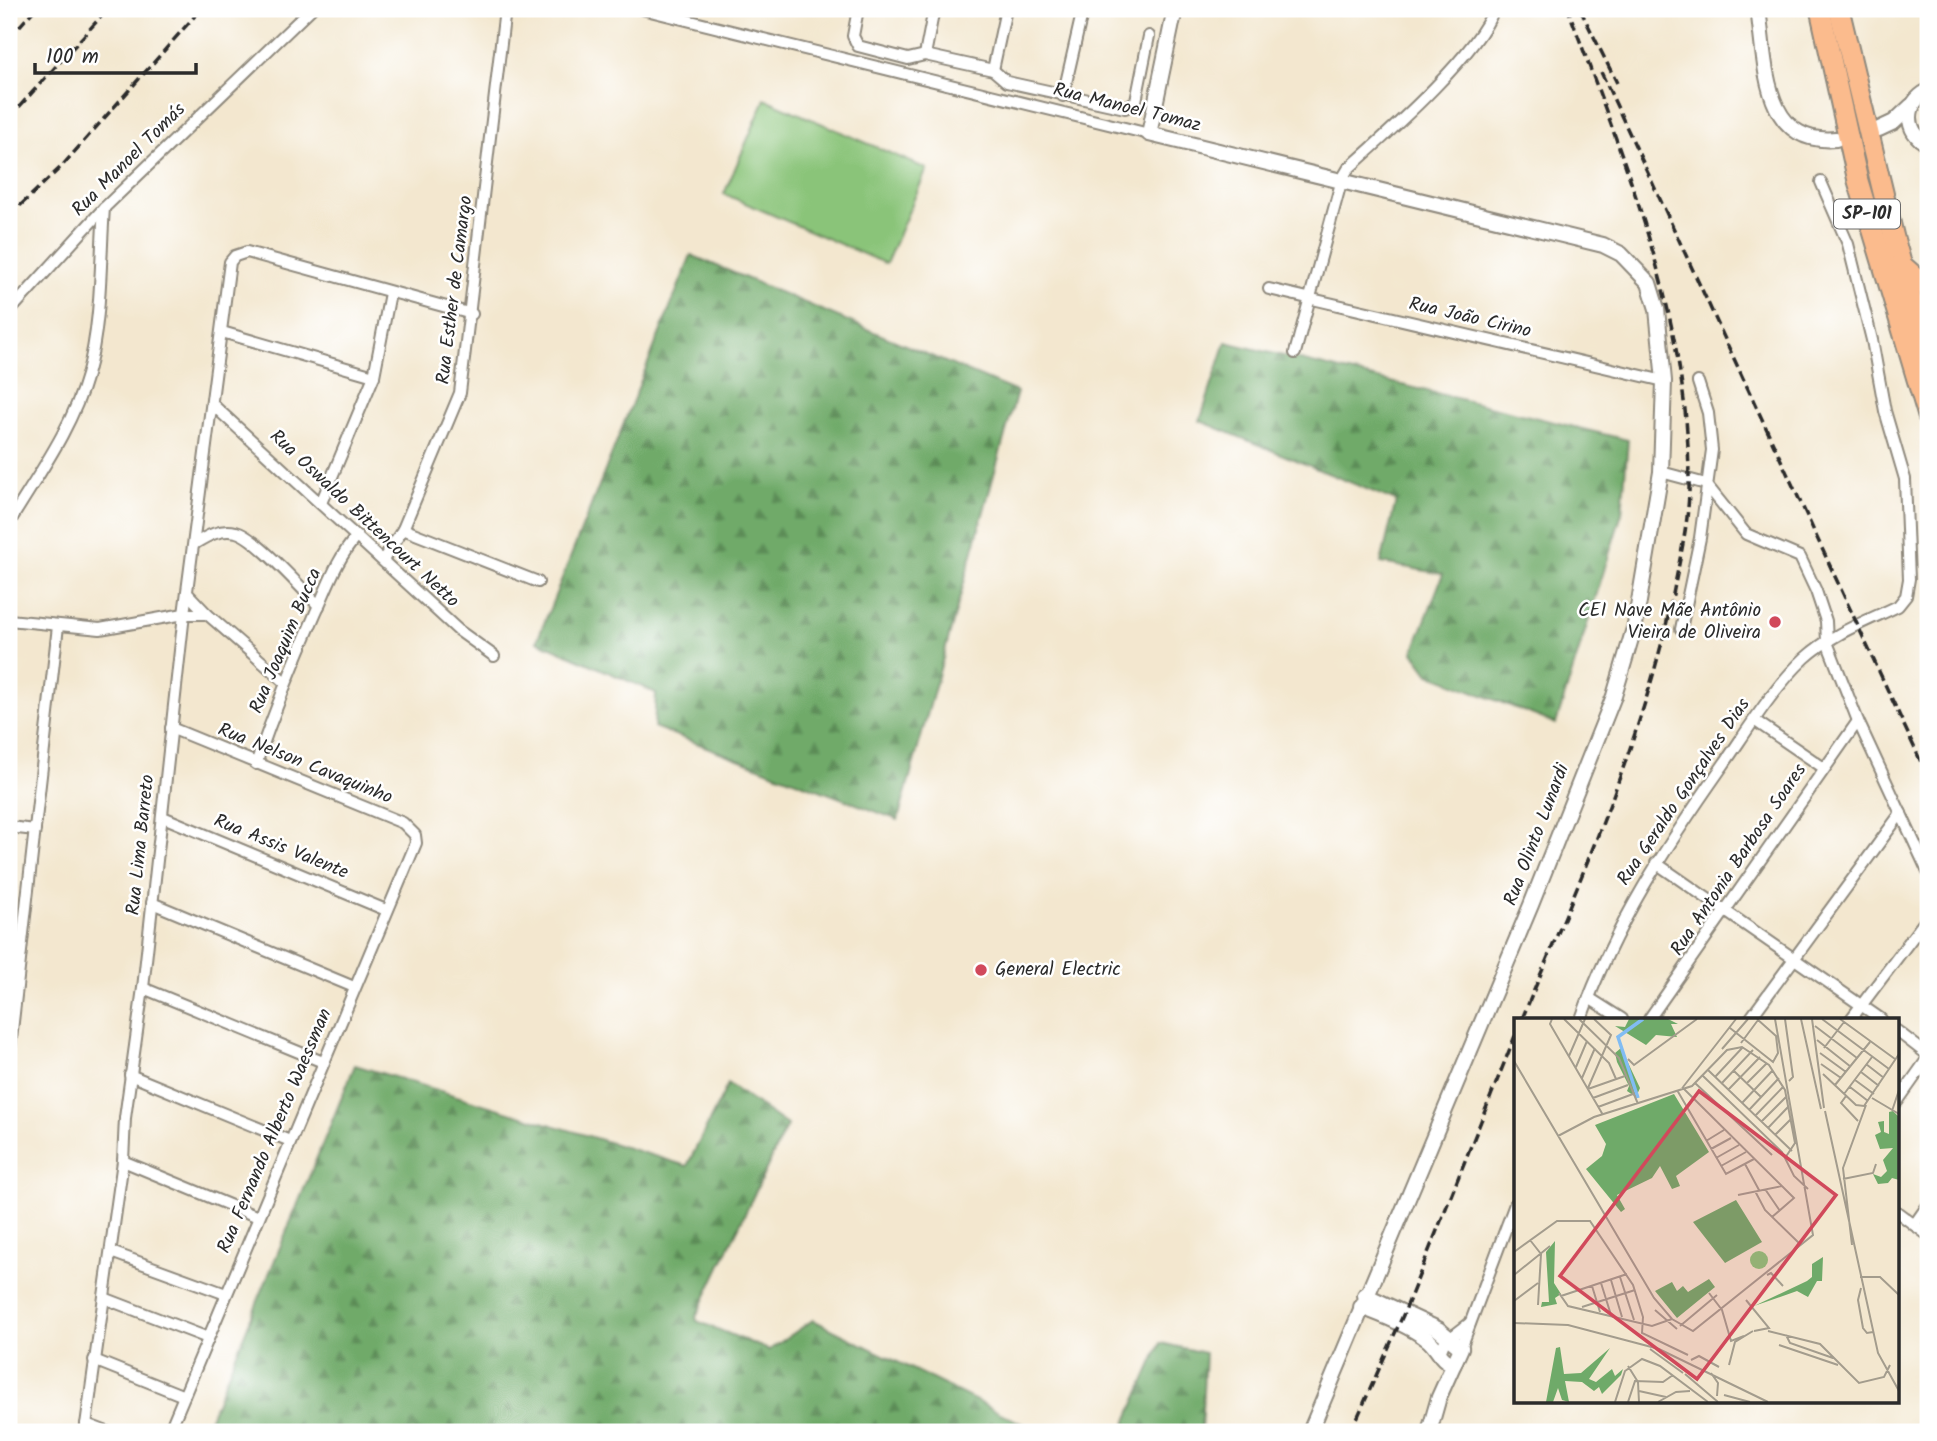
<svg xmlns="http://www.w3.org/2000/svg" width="1937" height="1441" font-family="Kalam,sans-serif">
<defs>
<pattern id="forest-firs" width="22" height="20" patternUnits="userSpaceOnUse" patternTransform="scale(1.75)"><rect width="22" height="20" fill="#6faa69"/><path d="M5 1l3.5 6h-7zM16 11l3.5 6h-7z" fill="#5b8b57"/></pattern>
</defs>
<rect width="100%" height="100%" fill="#fff"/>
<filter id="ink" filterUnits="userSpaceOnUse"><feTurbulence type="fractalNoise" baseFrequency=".0143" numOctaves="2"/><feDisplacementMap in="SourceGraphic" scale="14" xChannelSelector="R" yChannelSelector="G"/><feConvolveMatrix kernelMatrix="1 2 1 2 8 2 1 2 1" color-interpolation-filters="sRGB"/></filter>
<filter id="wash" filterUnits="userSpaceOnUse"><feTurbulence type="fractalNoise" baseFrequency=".00686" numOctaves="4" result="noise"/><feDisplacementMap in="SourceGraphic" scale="28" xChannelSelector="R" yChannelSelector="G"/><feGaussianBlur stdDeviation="1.57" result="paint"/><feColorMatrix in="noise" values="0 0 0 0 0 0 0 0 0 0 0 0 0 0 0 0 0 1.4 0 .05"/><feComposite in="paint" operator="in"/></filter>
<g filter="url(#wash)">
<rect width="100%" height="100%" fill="#f3e7cf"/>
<!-- forest -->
<g fill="url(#forest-firs)" stroke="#4d6a4a" stroke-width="2">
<path d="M691,255L1017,392L898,820L654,727L656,693L537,641Z"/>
<path d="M1226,342L1628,440L1622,513L1556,724L1429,674L1413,652L1443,574L1381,563L1396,501L1200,421Z"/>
<path d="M355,1065L687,1166L728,1084L787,1125L696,1317L697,1321L769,1350L813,1320L1039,1432H204Z"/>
<path d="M1161,1343L1205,1353L1201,1432H1122Z"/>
</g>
<!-- green -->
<path fill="#8ac479" stroke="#5a7852" stroke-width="2" d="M765,99L927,169L886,264L724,194Z"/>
</g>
<g filter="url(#ink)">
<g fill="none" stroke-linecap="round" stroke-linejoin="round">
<!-- minor casing -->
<g stroke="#8f897d" stroke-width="14">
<g id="minor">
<path d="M642,9L1149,134"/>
<path d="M858,9L853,36L858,46L908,59L925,55L993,70L1007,82L1125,108L1136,101L1149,36"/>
<path d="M925,55L934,9"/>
<path d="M993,70L1006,9"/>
<path d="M1063,96L1083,9"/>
<path d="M1269,289L1664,381"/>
<path d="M9,312L104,208L311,9"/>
<path d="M222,332L374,376"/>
<path d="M1295,353L1342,179L1348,169C1387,134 1477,55 1494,9"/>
<path d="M213,405L458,630L494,656"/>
<path d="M1661,472L1706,484L1746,534L1800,557L1816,591L1826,621L1827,642L1858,721L1928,872"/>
<path d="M321,503L374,376L390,293"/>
<path d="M9,523C37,476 72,429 87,375C102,322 100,262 104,208"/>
<path d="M403,529L538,582"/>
<path d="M194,544C207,536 221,528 236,532C255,536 303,590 319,606"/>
<path d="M383,560L403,529L460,393L505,9"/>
<path d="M187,593L207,614L285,682"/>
<path d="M9,620L100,629L184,614H207"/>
<path d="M1681,629L1700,538L1712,450L1708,413L1698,382"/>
<path d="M1754,720L1824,768"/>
<path d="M256,764C274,712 294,662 316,612C328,586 337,558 357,536"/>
<path d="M163,817L386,910"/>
<path d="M9,827L35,830"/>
<path d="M1656,863L1881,1019"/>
<path d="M152,903L354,987"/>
<path d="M143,988L323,1062"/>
<path d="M1589,998L1622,1019"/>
<path d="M1581,1019C1614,925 1667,845 1724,764C1749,728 1773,688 1805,658C1831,634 1867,621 1898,606L1906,596L1909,579L1905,479L1885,411L1872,340L1848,244L1821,182"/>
<path d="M1649,1019L1858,721"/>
<path d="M1750,1019L1901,813"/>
<path d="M1851,1019L1928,917"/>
<path d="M1897,1031L1928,1055"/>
<path d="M9,1057L58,626"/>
<path d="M130,1075L290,1141"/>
<path d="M1897,1102L1928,1058"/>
<path d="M123,1161L258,1217"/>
<path d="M1897,1212L1928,1235"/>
<path d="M1914,1225L1928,1205"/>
<path d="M111,1252L226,1294"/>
<path d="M104,1298L208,1338"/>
<path d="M1461,1348L1515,1204"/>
<path d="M1439,1355L1444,1343L1470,1323"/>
<path d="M94,1360L184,1396"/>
<path d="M86,1424L107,1432"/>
<path d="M85,1432L123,1161L125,1118L143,988L184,614L230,262L235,256L247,252L472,314"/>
<path d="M169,1432L416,843L415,835L403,823L171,728"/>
</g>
</g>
<!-- tertiary casing -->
<g stroke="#8f897d" stroke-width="18">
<g id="tertiary">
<path d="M1175,9L1149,134L1603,245L1621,254L1649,283L1657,309L1664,381L1661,472L1635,625L1614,696L1531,905L1310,1432"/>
<path d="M1758,9C1766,62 1762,146 1836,139"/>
<path d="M1928,91C1904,103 1904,132 1928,144"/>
<path d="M1879,129L1894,122L1911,106"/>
<path d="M1365,1295L1438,1329L1461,1348L1439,1397L1429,1432"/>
<path d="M1361,1307C1383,1315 1408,1325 1427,1339C1438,1347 1439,1360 1454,1364"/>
</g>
</g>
<!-- trunk casing -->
<g stroke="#8f897d" stroke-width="23">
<g id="trunk">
<path d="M1820,9L1858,181L1928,416"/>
<path d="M1839,9L1894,238L1928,356"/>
<path d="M1901,264L1928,288"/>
</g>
</g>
<!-- minor -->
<use href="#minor" stroke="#fff" stroke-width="10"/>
<!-- tertiary -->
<use href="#tertiary" stroke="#fff" stroke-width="14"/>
<!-- trunk -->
<use href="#trunk" stroke="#fbbb8d" stroke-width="19"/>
<!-- rail -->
<g stroke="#2b2b2b" stroke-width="3.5" stroke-dasharray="10 5" stroke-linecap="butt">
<path d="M1580,9L1617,83"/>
<path d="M9,38L35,9"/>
<path d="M1601,72L1928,777"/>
<path d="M9,118L108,9"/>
<path d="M9,216L61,167L201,9"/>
<path d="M1522,1019C1580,879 1644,739 1674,589C1681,553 1690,517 1689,479C1688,315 1624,160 1568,9"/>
<path d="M1351,1432L1404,1313L1515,1036"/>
</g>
</g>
</g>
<!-- markers -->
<g fill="#d1495b" stroke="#fff" stroke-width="2.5">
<circle cx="1775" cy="622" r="7"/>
<circle cx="981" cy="970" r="7"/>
</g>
<g text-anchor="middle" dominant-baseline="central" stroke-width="5" stroke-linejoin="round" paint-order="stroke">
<!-- shield labels -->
<rect fill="#fff" stroke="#6b6b6b" stroke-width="2" x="1834" y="199.5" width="66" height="29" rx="5"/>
<g font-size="18" font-weight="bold" fill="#2b2b2b">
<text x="1867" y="214">SP-101</text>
</g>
<!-- street labels -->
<g font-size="19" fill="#2b2b2b" stroke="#fff">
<text transform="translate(1127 108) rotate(14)">Rua Manoel Tomaz</text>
<text transform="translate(129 160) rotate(-45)">Rua Manoel Tomás</text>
<text transform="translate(455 290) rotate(-83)">Rua Esther de Camargo</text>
<text transform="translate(1470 318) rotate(13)">Rua João Cirino</text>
<text transform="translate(364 519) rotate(43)">Rua Oswaldo Bittencourt Netto</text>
<text transform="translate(286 641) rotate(-67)">Rua Joaquim Bucca</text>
<text transform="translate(305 764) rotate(22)">Rua Nelson Cavaquinho</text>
<text transform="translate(1684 792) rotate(-56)">Rua Geraldo Gonçalves Dias</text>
<text transform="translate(1537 835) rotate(-69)">Rua Olinto Lunardi</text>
<text transform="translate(141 845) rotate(-84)">Rua Lima Barreto</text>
<text transform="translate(281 847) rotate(22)">Rua Assis Valente</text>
<text transform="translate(1739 860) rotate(-56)">Rua Antonia Barbosa Soares</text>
<text transform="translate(275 1131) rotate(-67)">Rua Fernando Alberto Waessman</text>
</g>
<!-- poi labels -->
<g font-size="19" fill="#2b2b2b" stroke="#fff" text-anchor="end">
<text x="1761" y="611">CEI Nave Mãe Antônio<tspan x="1761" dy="22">Vieira de Oliveira</tspan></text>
<text x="995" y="970" text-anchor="start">General Electric</text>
</g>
</g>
<!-- overview -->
<g transform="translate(1514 1018)">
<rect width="385" height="385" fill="#f3e7cf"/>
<path d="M115,1H154L164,6H157L163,19L142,17L132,27L101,8L111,9ZM107,30L126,70L122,79L113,73L115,68L103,44L101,35ZM160,76L195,134L162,158L166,168L158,171L146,148L138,160L103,177L111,191L107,194L72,151L88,138L92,126L81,107ZM379,93L385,99V162L378,160L374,165L364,166L359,156L367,159L373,153L369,142L379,130L366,131L361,117L367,114L364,104L370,103V114L375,116V94ZM222,182L248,224L211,245L179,204ZM41,223L40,265L47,276L41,280L43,286L27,289L28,284H35L32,234ZM309,239L308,263H303L294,279L283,273L240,288L293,263L298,259V246ZM195,261L201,269L163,300L141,273L158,264L163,273L169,268L174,274ZM46,329L50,356L67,355L96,330L75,361L82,364L98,351L101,358L109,351L107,357L88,376L85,369L80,373L68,364L51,363L55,384L48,382L44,370L39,384H32L42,330Z" fill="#6faa69"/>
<path d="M236 242a9 9 0 1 1 18 0a9 9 0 1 1-18 0Z" fill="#8ac479"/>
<path fill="none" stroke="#81bcf3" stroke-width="3.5" d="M124,80L104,19L129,1"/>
<path fill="none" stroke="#a39c8d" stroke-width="2" d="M38,1L36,6L89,97M50,1L95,45L102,61M65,1L105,40L124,86M271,1L279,59L275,63M287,1L307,91M298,1L310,90M308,1L375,51M326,1L381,41M301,8L343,40M216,10L259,44L264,35L262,18L243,1M303,22L337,49M227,25L244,2M310,30L330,4M208,31L234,1M306,35L332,54M55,38L71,1M114,41L120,47L183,1M0,43L140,280L158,301L179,313L299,217L261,1M307,46L327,60M352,46L370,60M62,49L73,23M194,52L278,133M220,53L247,79M347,54L365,68M309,56L342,87L350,88L385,36M189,58L268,134L280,158L294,171M201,59L229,29M68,60L81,30M341,62L360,76M181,65L258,137M233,65L253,45M207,66L239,32M321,67L356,24M168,69L280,180L258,199M169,69L222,1M336,69L354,83M74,70L97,17L80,1M74,71L111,58M163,72L212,156L240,141M214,72L246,39M330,76L358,39M332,78L327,85L344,103M79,80L114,67M358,80L385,96M228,85L259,52M84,89L119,76M235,92L265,60M311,93L364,335L385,373M378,93L385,72M241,98L269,69M247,104L272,79M254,110L274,89M261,117L277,101M44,118L80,99L178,68L213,32L228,29L255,47L271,72L281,125L271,140M192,123L210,112M197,131L217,120M202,140L225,127M231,146L245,172M207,148L232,134M329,161L359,155L362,146M251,171L266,193M241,173L251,192L287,227M224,177L268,168M16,222L27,236L24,287M338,227L329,150L352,87M0,234L43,203H76L119,267L129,299L128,315L174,337M0,257L36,228M253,257L257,255L269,268M106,259L120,302M346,259H366L385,277M97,262L108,299M87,265L97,297M78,268L86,294M347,270L344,282L349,310L353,315L359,314M45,275L54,288L138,308L158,301M195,275L208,292L217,323L230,318M47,278L113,256M232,282L255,310L240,313M0,283L24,265M68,289L121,272M141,292L163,311M0,305L54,307L145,331L254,384M166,308L203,277M254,313L306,326L345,365L370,359L376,347M272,317L276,325L319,340M265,327L324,347M136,331L169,355M177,342L185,338L205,349M215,347L221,324L239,313M114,348L124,364L125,384M197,355L204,365L203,378M171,356L204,384M125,373L152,379M210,377L236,384M101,384L111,353L128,341L146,348L194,384M114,384L121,363L149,364L159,357M144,384L162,374L176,373"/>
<path fill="#d1495b" fill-opacity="0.15" stroke="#d1495b" stroke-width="3.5" d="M185,73L322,177L183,361L46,258Z"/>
<rect width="385" height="385" fill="none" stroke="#2b2b2b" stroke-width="3.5"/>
</g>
<!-- margin -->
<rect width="1937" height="1441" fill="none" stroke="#fff" stroke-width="35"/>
<!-- scale -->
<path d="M35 63v10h161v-10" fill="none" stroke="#2b2b2b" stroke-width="3.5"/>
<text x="46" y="63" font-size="21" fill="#2b2b2b" stroke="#ffffff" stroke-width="5" paint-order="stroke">100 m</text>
</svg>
